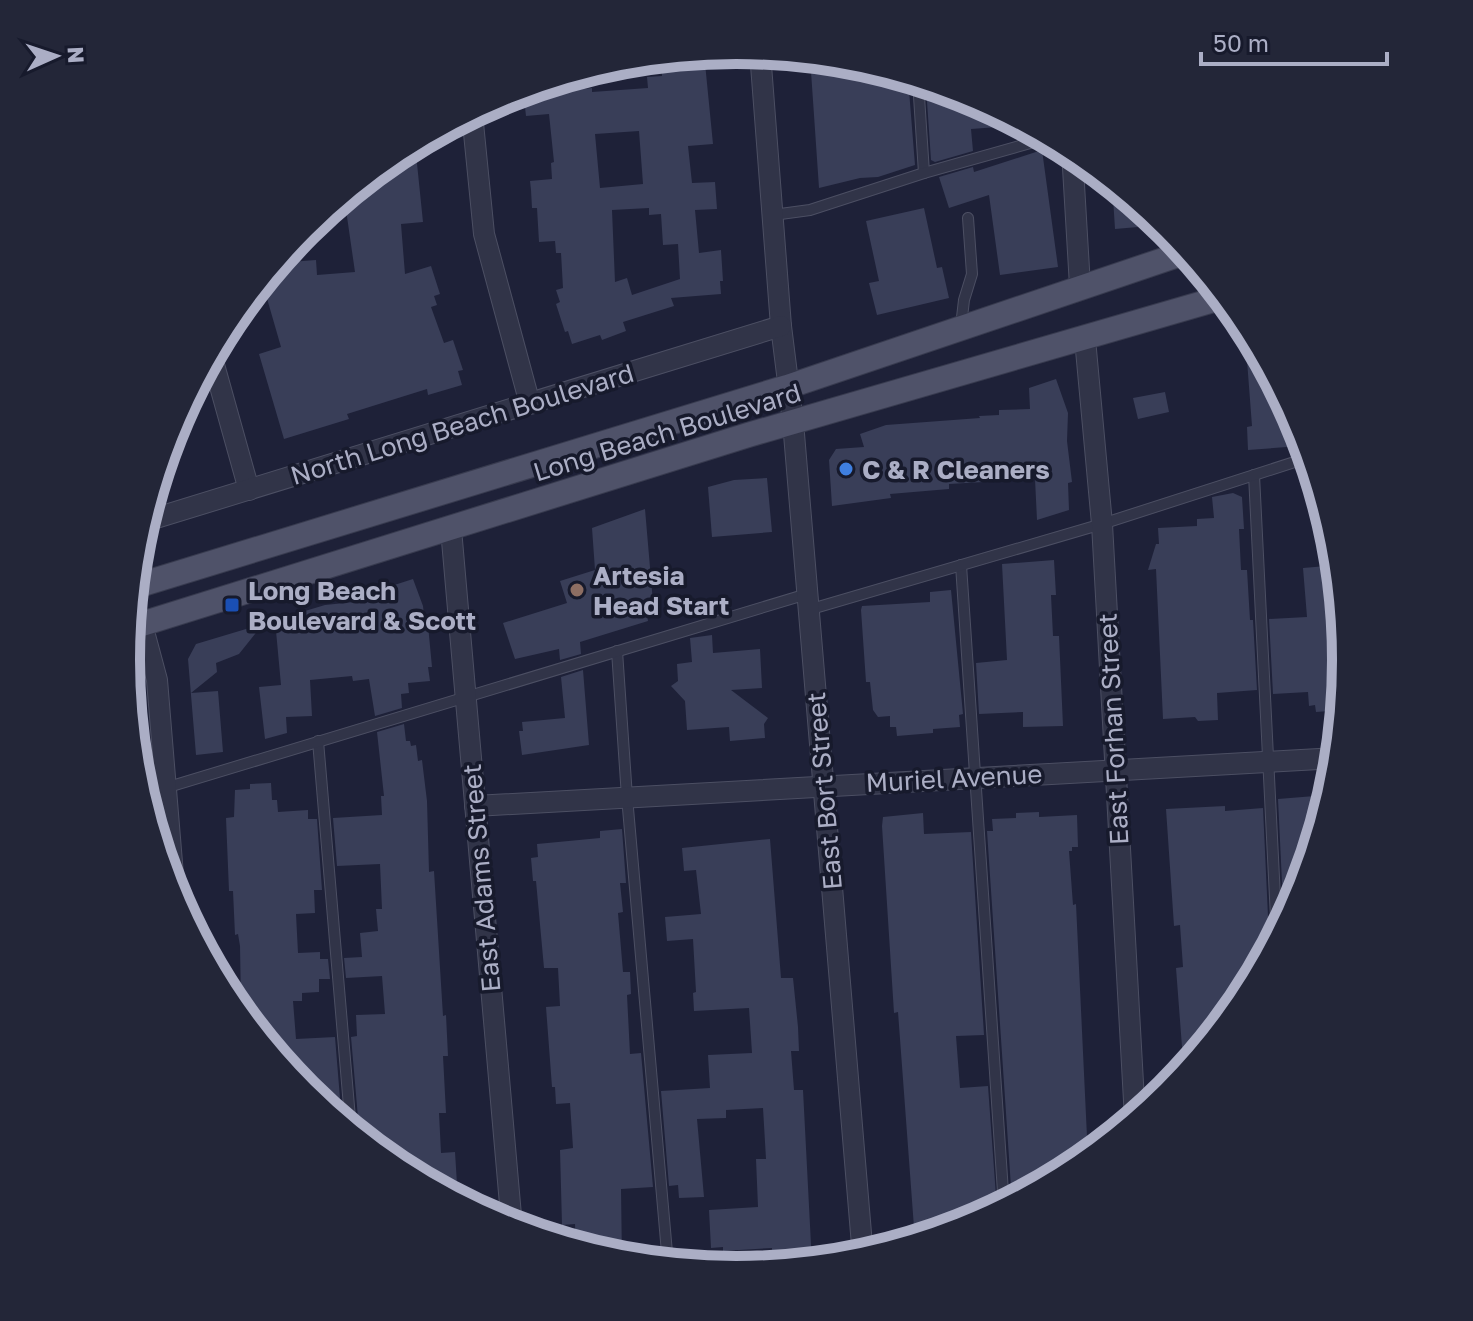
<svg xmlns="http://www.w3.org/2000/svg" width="1473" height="1321" font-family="'Golos Text',sans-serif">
<rect width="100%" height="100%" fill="#1e2138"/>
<!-- building -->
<g fill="#393e58" fill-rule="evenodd">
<path d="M704,53L713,144L688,146L692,183L715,182L717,209L695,210L699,253L721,250L723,281H720L721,294L671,298L674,306L623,322L626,331L602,340L600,335L572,344L568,331L565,332L556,304L560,302L556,290L563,288L561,253H556L555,241L539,242L537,208H532L531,190L530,181L552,179L551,163L554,162L549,114L526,116L523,90L550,88V93L592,88V92L648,88L647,77L662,76L661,57ZM639,131L643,184L600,188L595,134ZM649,208V215L661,214L663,245L678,244L680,279L632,295L627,278L615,282L612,210Z"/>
<path d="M810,57L856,62L908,78L915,165L878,177L860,178L819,188Z"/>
<path d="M937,86L971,97L1024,125L971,129L973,151L935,162L931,160L926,87Z"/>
<path d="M415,144L423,222L401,224L405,274L431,266L440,294L434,296L437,305L431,307L444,343L453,340L463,370L458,371L462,385L428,395L427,389L347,414L349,419L284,439L259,354L281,347L266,295L249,297L289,248L290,262L316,260L317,275L355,272L344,196L398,153Z"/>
<path d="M1042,150L1058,267L1000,275L989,195L949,208L939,177L973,167L974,172Z"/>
<path d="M1112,182L1134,201L1157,219L1138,221V227L1115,229Z"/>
<path d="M924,208L937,268L942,267L949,298L877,315L869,283L879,281L866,221Z"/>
<path d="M1244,321L1299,424L1300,446L1248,450L1247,427L1252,426Z"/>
<path d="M1056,379L1068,413L1067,441L1072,482L1068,483L1069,510L1037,520L1035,479L949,484V489L890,494L891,498L832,506L829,460L836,449L864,447L860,434L886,425L980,418L979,416L999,415V410L1030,409L1029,388Z"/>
<path d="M1165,392L1169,412L1138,419L1133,398Z"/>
<path d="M767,478L772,532L712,537L708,487L734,480Z"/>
<path d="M1233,493L1242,497L1244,529H1239L1241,570H1247L1250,620H1253L1257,690L1217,693L1218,720L1198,721L1195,717L1163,719L1156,569L1148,570L1156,544H1159L1158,528L1197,526V519L1214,518L1212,497Z"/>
<path d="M645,509L654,614L647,615L648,621L580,642L581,654L560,660L559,649L515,659L503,623L567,603L560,581L595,570L592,528Z"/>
<path d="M1054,560L1056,595H1051L1053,636H1059L1063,726L1023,727V712L979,714L976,663L1007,660L1002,564Z"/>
<path d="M1338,565L1347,661L1342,710L1316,712L1315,705L1309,706L1308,692L1273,694L1269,619L1307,617L1303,568Z"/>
<path d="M413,579L423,606L425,625H428L432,667H428L430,681L408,683L409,693L401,694L402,708L375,716L369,679L353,681L352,676L310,680L312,716L286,717L287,733L265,739L259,687L281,685L275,620L325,605L383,599L381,591L385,590V588Z"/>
<path d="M951,590L963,714L959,715L960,727L933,729V733L897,736L896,727H890V716L878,717L873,710L870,682H866L861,610L862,606L930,602V592Z"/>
<path d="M263,624L239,654L216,663L217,672L191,693L218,691L223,752L196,755L188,659L196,644Z"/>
<path d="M712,635L713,653L760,649L762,688L731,690L768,718L764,724L765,738L730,741L729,727L687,730L685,701L671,686L678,681L677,664L692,662L690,638Z"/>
<path d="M583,670L589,745L522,755L519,731H523L522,722L565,718L561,677Z"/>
<path d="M404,724L406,741H410L411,746L416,745L418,761L422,760L427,801L429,872L434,871L443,1016L446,1015L448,1056H443L446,1113H439L441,1153L455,1152L458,1200L400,1170L399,1148L374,1149L357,1135L359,1129L351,1037L357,1036L356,1015L385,1014L382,976L346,978L344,958L362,957L360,933L378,931L376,909H382L380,864L337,866L333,818L382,815L381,796H384L377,732Z"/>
<path d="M271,783L272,800H277L278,812L308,810V819H317L322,890H314L315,913L296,914L298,953L320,952V959H328L330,979H319V992L302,993V1001H293L296,1039L335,1037L342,1123L304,1092L245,1019L244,1004H241L240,946L238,934L235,935L233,891H229L226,818L234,817L235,790L250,789V784Z"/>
<path d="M1327,795V807L1300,895L1284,924L1278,799Z"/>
<path d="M1225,806V811L1263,808L1269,938L1273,945L1244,1000L1184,1073L1176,968L1183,967L1180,925L1174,926L1166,809Z"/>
<path d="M1039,812V817L1077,815L1078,847H1072V851H1069L1073,905L1076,904L1088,1158L1075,1168L1012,1202L987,831H993L992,819L1016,818V813Z"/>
<path d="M923,813L924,834L971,832L984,1035L956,1036L960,1088L988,1086L997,1210L970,1225L915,1241L898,1012L894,1013L882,826L883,817Z"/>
<path d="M622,829L626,883H620L623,912L618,913L623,972H630L631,994L627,995L630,1054L641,1053L653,1187L621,1189L622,1260L576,1247L575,1224L562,1225L560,1150L573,1148L570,1103L556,1104L555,1087H552L546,1007L560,1006L558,968H544L536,881H533L531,858L538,857L537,844L600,838V831Z"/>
<path d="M770,839L781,978H793L798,1027L799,1051H791L794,1090H803L812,1264L772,1267V1248L723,1251V1247L711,1248L709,1210L758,1207L756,1159H766L763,1108L726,1110V1118L697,1119L704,1197L679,1198L678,1185L669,1186L661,1091L710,1088L708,1055L752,1053L749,1008L694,1011L693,993L696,992L693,939L667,941L665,917L701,914L696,870L684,871L682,848Z"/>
</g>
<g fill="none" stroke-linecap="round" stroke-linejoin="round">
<!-- service casing -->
<g stroke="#4c4f63" stroke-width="12">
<g id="service">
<path d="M918,81L924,173"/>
<path d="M773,215L810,210L924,173L1048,138"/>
<path d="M961,326L964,300L972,274L968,218"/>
<path d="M1254,475L1277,938"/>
<path d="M961,565L1004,1207"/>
<path d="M808,610L1102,524L1310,457"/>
<path d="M617,651L627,797L668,1264"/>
<path d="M318,741L351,1130"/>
<path d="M142,795L807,594"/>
</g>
</g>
<!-- minor casing -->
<g stroke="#4c4f63" stroke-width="22">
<g id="minor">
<path d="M760,52L781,326L793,422L863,1257"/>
<path d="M472,113L484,234L530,404"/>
<path d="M1072,151L1080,286"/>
<path d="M1085,339L1102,524L1135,1119"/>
<path d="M211,354L249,490"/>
<path d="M143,522L781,326"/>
<path d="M451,529L512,1227"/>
<path d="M142,624L157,680L175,899"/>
<path d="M475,806L1337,758"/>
</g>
</g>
<!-- primary casing -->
<g stroke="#383b4f" stroke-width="26">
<g id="primary">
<path d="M133,587L787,387L1187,252"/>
<path d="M129,628L748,435L1224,297"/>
</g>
</g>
<!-- service -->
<use href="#service" stroke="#313448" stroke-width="10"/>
<!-- minor -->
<use href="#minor" stroke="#313448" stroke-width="20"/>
<!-- primary -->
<use href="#primary" stroke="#4f5269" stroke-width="24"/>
</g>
<!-- markers -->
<circle fill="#3f7fe0" stroke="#171a2c" stroke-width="3" cx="846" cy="469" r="8"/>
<circle fill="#8d6e63" stroke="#171a2c" stroke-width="3" cx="577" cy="590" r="8"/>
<rect fill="#1a4fb4" stroke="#171a2c" stroke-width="3" x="224" y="597" width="16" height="16" rx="4"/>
<g text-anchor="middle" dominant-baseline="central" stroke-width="7" stroke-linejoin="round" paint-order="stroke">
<!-- street labels -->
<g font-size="26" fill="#abaec5" stroke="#171a2c">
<text transform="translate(462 424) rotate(-17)">North Long Beach Boulevard</text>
<text transform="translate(667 432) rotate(-17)">Long Beach Boulevard</text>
<text transform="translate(1113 729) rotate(-93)">East Forhan Street</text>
<text transform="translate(954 778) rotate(-3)">Muriel Avenue</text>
<text transform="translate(824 791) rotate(-95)">East Bort Street</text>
<text transform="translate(481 878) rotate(-95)">East Adams Street</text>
</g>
<!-- poi labels -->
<g font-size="26" font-weight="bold" fill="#abaec5" stroke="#171a2c" text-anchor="start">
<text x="862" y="469">C &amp; R Cleaners</text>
<text x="593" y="575">Artesia<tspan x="593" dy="30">Head Start</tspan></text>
<text x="248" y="590">Long Beach<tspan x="248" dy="30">Boulevard &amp; Scott</tspan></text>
</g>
</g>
<!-- crop -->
<path d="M0 0H1473V1321H0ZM140 660a596 596 0 1 1 1192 0a596 596 0 1 1-1192 0Z" fill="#232638" fill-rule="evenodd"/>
<path fill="none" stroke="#abaec5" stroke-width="10" d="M140 660a596 596 0 1 1 1192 0a596 596 0 1 1-1192 0Z"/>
<!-- north arrow -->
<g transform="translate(56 56) rotate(87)" stroke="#171a2c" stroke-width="6" paint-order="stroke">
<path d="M0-6L14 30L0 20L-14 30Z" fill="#abaec5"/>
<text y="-12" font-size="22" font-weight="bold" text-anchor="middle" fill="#abaec5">N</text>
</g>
<!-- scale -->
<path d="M1201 52v12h186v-12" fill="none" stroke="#abaec5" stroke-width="4"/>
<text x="1213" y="52" font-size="24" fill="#abaec5" stroke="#171a2c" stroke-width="6" paint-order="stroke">50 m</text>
</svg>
